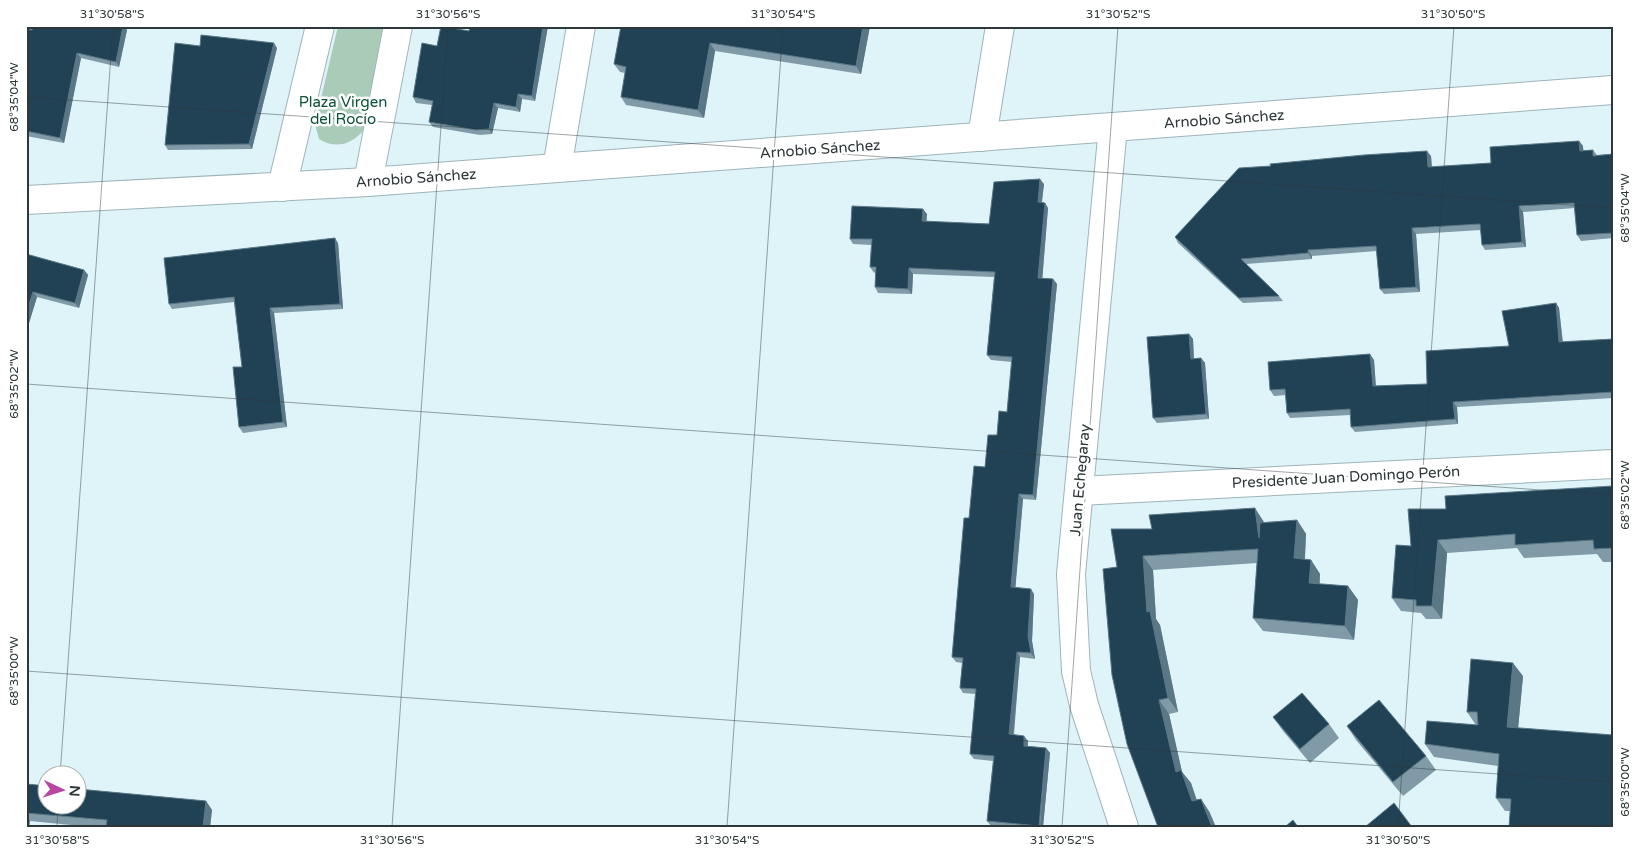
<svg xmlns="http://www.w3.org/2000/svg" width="1639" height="853" font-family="'Varela Round',sans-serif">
<rect width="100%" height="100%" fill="#def4f9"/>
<!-- green -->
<path fill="#abcbb9" d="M338,26H385L363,131C351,145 335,149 319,139L315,124Z"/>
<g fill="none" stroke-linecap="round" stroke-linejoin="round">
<!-- street casing -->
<g stroke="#9fb4b8" stroke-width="30">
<g id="street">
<path d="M1113,127L1071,574L1076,671L1084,705L1124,827"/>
<path d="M982,137L1000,26"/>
<path d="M557,168L581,26"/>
<path d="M368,182L398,26"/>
<path d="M282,187L320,26"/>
<path d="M1079,491L1613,464"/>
</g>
</g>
<!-- secondary casing -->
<g stroke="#9fb4b8" stroke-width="30">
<path id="secondary" d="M26,200L368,182L1613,90"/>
</g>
<!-- street -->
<use href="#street" stroke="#fff" stroke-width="28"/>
<!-- secondary -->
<use href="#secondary" stroke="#fff" stroke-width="28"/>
</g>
<!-- wall -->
<g fill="#809ba7">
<path d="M548,26L535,101L522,99L520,112L498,108L492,134L480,135L433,127L429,122L432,105L416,103L413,97L437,46L469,31Z"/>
<path d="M621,26H870L861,74L715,51L704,118L626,105L621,97L625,73L620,72L614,64Z"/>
<path d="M26,29L32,30H127L119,67L81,58L64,143L26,136Z"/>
<path d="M200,46L277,48L252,149L168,150L165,145Z"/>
<path d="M1579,141L1583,146V151L1593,150L1597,155L1613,154V238L1581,241L1577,235L1575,208L1523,212L1526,247L1485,250L1482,245L1481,230L1416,234L1420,292L1384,294L1380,289L1377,251L1312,256V259L1246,264L1279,296L1283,301L1243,303L1178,243L1175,237L1271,166L1431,156L1432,167L1491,163Z"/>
<path d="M1044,184L1042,203H1045L1048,208L1042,278L1053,279L1057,284L1036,500L1023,499L1015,588L1034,594L1032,641L1035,659L1020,657L1014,735L1028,741V746L1046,748L1050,753L1043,827H997L991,826L987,821L993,761L974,759L970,754L975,694L963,693L960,688L962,663L956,662L952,657L969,518L985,467L997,435L1007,412L1012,362L991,360L987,355L994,277L913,274L912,294L878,293L875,287V272L874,273L870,267L871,245L853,244L850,239L927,214L926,222L989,224Z"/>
<path d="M338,243L343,309L274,313L287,427L243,433L239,427L242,367L234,302L172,309L169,304Z"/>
<path d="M26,254L84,270L88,275L79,308L37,297L29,323H26Z"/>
<path d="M1556,303L1559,308L1563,342L1613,339V398L1457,407L1458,424L1355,432L1351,427V415L1290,418L1287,413L1286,395L1274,396L1270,390L1374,360L1376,386L1427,384L1509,346Z"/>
<path d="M1189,334L1193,339L1194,359L1201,358L1205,363L1209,419L1157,423L1153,418Z"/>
<path d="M1613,486V562H1603L1597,554L1524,558L1517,548L1447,553L1442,619H1426L1421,613L1401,611L1392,598L1411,546L1446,509Z"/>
<path d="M1297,520L1306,534L1305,559L1311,560L1320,574V584L1348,586L1358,600L1354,640L1263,631L1253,618L1257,563L1153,570L1156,619L1160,625L1178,712L1169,714L1182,772L1191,783L1196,800L1201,799L1210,813L1158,827L1117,567L1152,529Z"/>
<path d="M1523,676L1510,811H1505L1496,798L1498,766L1434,757L1425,744L1476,725L1467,712Z"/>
<path d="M1273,717L1329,724L1339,738L1310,763L1283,731Z"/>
<path d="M1347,726L1426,756L1436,770L1403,796L1356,740Z"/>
<path d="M26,784L206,801L212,810L210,827H91L30,821L29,827H26Z"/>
</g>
<!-- shaded-wall -->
<g fill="#5a7786">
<path d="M123,26H125L127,30L119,67L116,62Z"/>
<path d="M543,26H548L535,101L532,96Z"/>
<path d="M863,26H870L861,74L856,66Z"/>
<path d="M274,43L277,48L252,149L249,144Z"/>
<path d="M710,43L715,51L704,118L698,110Z"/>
<path d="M77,53L81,58L64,143L60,138Z"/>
<path d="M518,94L522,99L520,112L516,107Z"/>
<path d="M494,103L498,108L492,134L489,129Z"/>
<path d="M1579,141L1583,146L1584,157L1580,151Z"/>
<path d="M1427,151L1431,156L1432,172L1428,167Z"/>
<path d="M1040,179L1044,184L1041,207L1038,202Z"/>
<path d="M1045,203L1048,208L1042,283L1038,278Z"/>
<path d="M1519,206L1523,212L1526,247L1522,242Z"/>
<path d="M923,209L927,214L926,227L922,221Z"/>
<path d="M1412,228L1416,234L1420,292L1416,287Z"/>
<path d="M335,238L338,243L343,309L340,304Z"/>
<path d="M1308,250L1312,256V259L1308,253Z"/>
<path d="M909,268L913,274L912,294L908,289Z"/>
<path d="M84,270L88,275L79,308L75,303Z"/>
<path d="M1053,279L1057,284L1036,500L1033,495Z"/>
<path d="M33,292L37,297L29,323L26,319V313Z"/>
<path d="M1556,303L1559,308L1563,347L1559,342Z"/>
<path d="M270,308L274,313L287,427L283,422Z"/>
<path d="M1189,334L1193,339L1194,364L1191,359Z"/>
<path d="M1370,354L1374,360L1376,391L1373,386Z"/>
<path d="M1201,358L1205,363L1209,419L1206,414Z"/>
<path d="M1453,402L1457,407L1458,424L1455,419Z"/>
<path d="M1019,494L1023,499L1015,593L1011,587Z"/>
<path d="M1255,508L1264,522L1268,551L1259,538Z"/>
<path d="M1297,520L1306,534L1304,572L1294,558Z"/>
<path d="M1438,540L1447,553L1442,619L1432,606Z"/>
<path d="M1143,556L1153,570L1156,619L1160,625L1178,712L1168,698L1147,612Z"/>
<path d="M1311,560L1320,574L1318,596L1309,583Z"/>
<path d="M1348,586L1358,600L1354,640L1345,626Z"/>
<path d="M1031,589L1034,594L1032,641L1035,659L1031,653L1028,636Z"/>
<path d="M1017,652L1020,657L1013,739L1009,734Z"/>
<path d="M1513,663L1523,676L1517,740L1507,727Z"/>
<path d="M1159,700L1169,714L1182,772L1191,783L1202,815L1192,801L1176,772Z"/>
<path d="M1024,736L1028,741L1027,751L1024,746Z"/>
<path d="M1046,748L1050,753L1043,827H1040Z"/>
<path d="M1201,799L1210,813L1216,827H1212Z"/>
<path d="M206,801L212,810L210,827H203Z"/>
<path d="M26,816L30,821L29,827H26Z"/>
</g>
<!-- building -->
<g fill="#214255" stroke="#5a7786">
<path d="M33,26H123L116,62L77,53L60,138L26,131V29L32,30Z"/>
<path d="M441,26L469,31L470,26H543L532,96L518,94L516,107L494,103L489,129L476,130L429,122L433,101L413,97L422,43L437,46Z"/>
<path d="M621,26H863L856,66L710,43L698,110L621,97L626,67L614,64Z"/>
<path d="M201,35L274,43L249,144L165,145L175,43L200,46Z"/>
<path d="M1579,141L1580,151L1593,150V156L1613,154V233L1577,235L1574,203L1519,206L1522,242L1482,245L1480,224L1412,228L1416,287L1380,289L1376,246L1308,250V253L1241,259L1279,296L1239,298L1175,237L1239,168L1271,166L1270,164L1364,155L1427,151L1428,167L1491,163L1490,147Z"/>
<path d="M1040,179L1038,202L1045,203L1038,278L1053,279L1033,495L1019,494L1011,587L1031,589L1028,636L1031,653L1017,652L1009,734L1024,736V746L1046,748L1039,826L987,821L994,756L970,754L976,689L960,688L963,658L952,657L964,518H969L974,466L985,467L988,435H997L999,411L1007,412L1012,357L987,355L995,272L909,268L908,289L875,287L876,267H870L872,239H850L852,206L923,209L922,221L989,224L994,182Z"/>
<path d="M335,238L340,304L270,308L283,422L239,427L233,367H242L234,297L169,304L164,258Z"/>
<path d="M26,254L84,270L75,303L33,292L26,313Z"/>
<path d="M1556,303L1559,342L1613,339V392L1453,402L1455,419L1351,427L1350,409L1287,413L1285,389L1270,390L1268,362L1370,354L1373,386L1427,384L1426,351L1509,346L1502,311Z"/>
<path d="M1189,334L1191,359L1201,358L1206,414L1153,418L1147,337Z"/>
<path d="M1613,486V548L1594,549L1593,540L1515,545V534L1438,540L1432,606H1416V600L1392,598L1396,545L1411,546L1408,509H1446L1445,496Z"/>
<path d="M1255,508L1259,538L1260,523L1297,520L1294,558L1311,560L1309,583L1348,586L1345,626L1253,618L1258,549L1143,556L1147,612L1150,611L1168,698L1159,700L1176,772L1181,770L1192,801L1201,799L1212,827H1158L1127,744L1112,675L1103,569L1117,567L1111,529H1152L1149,515Z"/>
<path d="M1471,659L1513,663L1507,727L1613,735V827H1509L1511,799L1496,798L1499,754L1425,744L1427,721L1478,725L1477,712H1467Z"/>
<path d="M1302,693L1329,724L1300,749L1273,717Z"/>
<path d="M1379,700L1426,756L1393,782L1347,726Z"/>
<path d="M26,784L48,786V806H78V789L206,801L203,827H106L107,820L26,813Z"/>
<path d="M1394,803L1412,827H1365Z"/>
<path d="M1293,820L1298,827H1285Z"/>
</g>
<!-- ticks -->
<path fill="none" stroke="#2e3739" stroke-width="1" stroke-opacity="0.45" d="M26,97L1613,208M26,384L1613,495M26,671L1613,782M60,776L113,26M57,827L58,806M392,827L448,26M727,827L783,26M1062,827L1118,26M1398,827L1454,26"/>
<g text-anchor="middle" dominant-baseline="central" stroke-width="5" stroke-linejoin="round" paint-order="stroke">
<!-- park labels -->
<g font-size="15" fill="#0c5236" stroke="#fff">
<text x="343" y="102">Plaza Virgen<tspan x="343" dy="17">del Rocío</tspan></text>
</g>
<!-- street labels -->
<g font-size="15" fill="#2e3739" stroke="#fff">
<text transform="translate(1224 119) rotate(-4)">Arnobio Sánchez</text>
<text transform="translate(820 149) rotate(-4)">Arnobio Sánchez</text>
<text transform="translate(416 178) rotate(-4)">Arnobio Sánchez</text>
<text transform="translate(1346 477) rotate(-3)">Presidente Juan Domingo Perón</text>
<text transform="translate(1080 480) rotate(-85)">Juan Echegaray</text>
</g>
</g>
<!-- border -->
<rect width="1639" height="853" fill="none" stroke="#ffffff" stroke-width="55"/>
<!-- north arrow -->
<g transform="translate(62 790) rotate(94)"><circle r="24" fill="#ffffff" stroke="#abafb0"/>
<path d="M0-4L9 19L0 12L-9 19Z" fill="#b847a3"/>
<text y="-8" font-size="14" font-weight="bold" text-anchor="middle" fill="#2e3739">N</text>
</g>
<rect x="28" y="28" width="1584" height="798" fill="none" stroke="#2e3739" stroke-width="2"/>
<g font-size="12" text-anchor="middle" fill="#2e3739">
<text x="112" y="18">31°30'58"S</text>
<text x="448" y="18">31°30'56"S</text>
<text x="783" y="18">31°30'54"S</text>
<text x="1118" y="18">31°30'52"S</text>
<text x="1453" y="18">31°30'50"S</text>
<text transform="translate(14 97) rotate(-90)" y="4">68°35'04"W</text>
<text transform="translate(1625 208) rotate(-90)" y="4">68°35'04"W</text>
<text transform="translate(14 384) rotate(-90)" y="4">68°35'02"W</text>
<text transform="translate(1625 495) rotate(-90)" y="4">68°35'02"W</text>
<text transform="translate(14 671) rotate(-90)" y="4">68°35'00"W</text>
<text transform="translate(1625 782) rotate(-90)" y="4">68°35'00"W</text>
<text x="57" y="844">31°30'58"S</text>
<text x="392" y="844">31°30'56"S</text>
<text x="727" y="844">31°30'54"S</text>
<text x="1062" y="844">31°30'52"S</text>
<text x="1398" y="844">31°30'50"S</text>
</g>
</svg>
